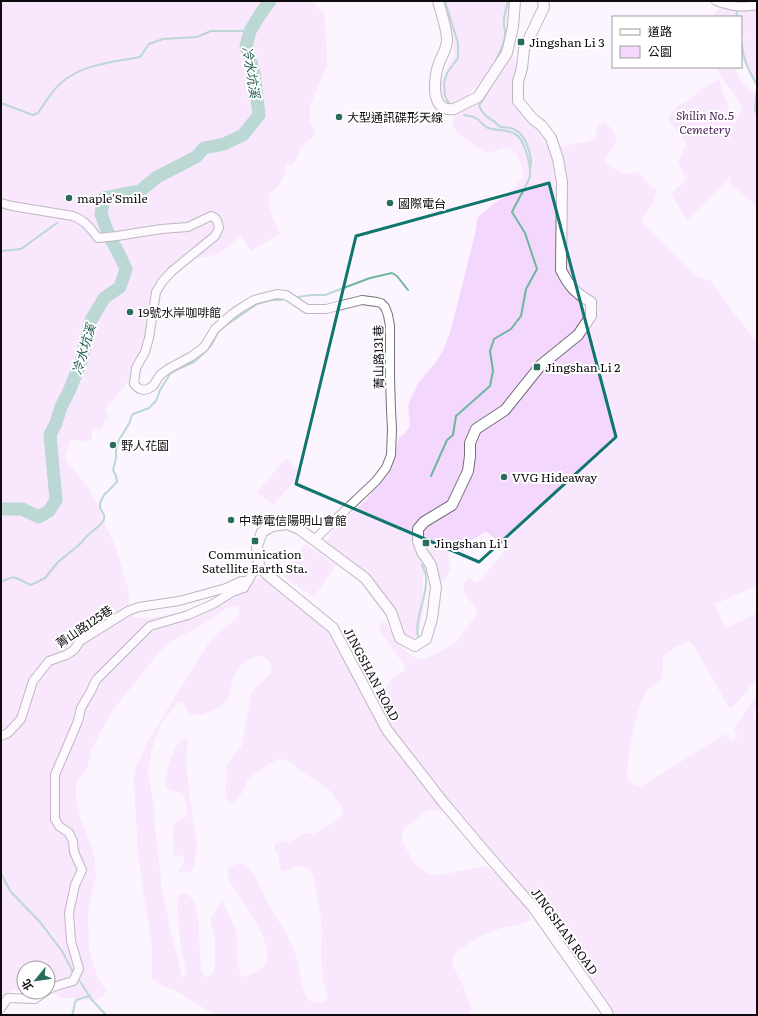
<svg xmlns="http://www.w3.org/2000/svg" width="758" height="1016" font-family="Literata,'Noto Sans TC',serif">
<rect width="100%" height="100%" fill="#fcf4fe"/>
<!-- green -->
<g fill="#f4d7fc" fill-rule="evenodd">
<path d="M1,1H312L324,14L326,36L327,66L310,105V121L316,134C311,139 305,143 301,148C297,154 298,161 292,165L287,164C285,171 283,180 279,185C276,189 272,190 270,194C266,205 275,224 280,234L251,251L241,236L218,254L190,260L165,284L160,295L152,341L140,374L139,381L127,383L104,411L109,416L104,422L101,430L93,428L91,441L71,440L65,459L90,490L115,546L128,588L129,603L132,615L136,618H152L169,615L192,616L246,587L255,580L262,578L268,580L330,630L344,660L385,735L444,809L443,811L428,810L404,828L402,833V841L414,863L430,875L445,874L486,866L497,874L525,905L531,920L516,926L501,928L482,935L468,944L455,953L453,958L452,964L463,986L471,1006L469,1015H215L174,990L164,987L152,979V944L145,903L138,852L134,785V776L136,767L147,743L184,682L210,641L220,631L232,622L237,617L240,613L238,606H234L227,608L210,620L171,642L159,652L134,684L112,711L91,750L88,766L84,773L78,779L76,787V797L81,819L91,845L95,862L96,876L91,895L88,914L89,947L96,973L101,983L106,990L105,993L102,997L98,999L92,1001L79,998H60L48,988V968H24V992H37H24L13,990L1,999ZM257,656H262L267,659L271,664L272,669L271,673L254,689L251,694L246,724L241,747L228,763C226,768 227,772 227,778C227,783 221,802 232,802C240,802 245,784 249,778C253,774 275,760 280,759C282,759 285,759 286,760C291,761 294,766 298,769C309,777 322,783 331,792C333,795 335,799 338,802C340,805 344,809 343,813C341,818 319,832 313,834C310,835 308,832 305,833C299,835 294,840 289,843L283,840L276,843L274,846L278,855L280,867L282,871H285L298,866H302L311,871L313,874L321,918L322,935L321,954L323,981L328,997L325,1002C318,1003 310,1003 306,996C300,984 300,967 296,955C290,937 279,923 270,907C265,897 255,873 248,867C245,864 240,863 236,864C233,866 228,868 228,872C227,879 233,886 236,891C246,907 276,946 265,965C263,968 247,976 244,977L240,974L238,964L237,935L233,922L227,912L223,900H221L216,911L212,917L211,921V925L215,940V967C214,972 212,975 207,977C205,976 204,976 202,973C200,969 201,962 200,958C199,943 200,928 197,914C196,906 193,900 188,894C185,894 182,893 179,896C175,903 181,947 183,957C184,962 186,967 186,972C186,976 185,975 183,977L181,976L179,962L173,941L162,890L155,824L154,806L148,773L151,752L158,731L163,721L178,703H183C186,707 188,713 192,715C200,718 224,706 228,699C232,693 230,685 233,678C237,667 246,659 257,656Z"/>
<path d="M443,1H512L506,45L484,78L463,100L451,106L445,103L439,97L441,79L454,56V44Z"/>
<path d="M721,7L736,12L748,10L757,8V79L753,78L750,76L741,56V43L745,39L744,36L741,31V17H713L714,14Z"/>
<path d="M509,57H512C514,58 516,59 517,61C520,70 509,89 513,100C517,112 528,119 536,128C544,138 551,151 554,163C562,192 556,222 556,251C555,257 554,264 555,269C559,288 585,296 584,314L587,315L595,307L572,283L567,271L565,255L559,150L561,146C567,146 572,144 578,143C584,142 591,143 595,136C599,130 594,128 603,122C611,126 614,132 617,140L613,148L607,155L605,160L606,164L612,168L626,174L635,172L640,174L651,186L656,190L657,193L652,205L643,216L642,220L644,224L694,275L711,281L716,287L735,315L757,342V586H756L715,604L725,628L756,614L757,616V679C748,688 741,700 731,708L728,706L693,644L689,641L677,646L663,657L662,678C657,683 647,689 644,695C636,711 626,761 627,779L635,785L642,786L725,734L730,742L738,737L734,728L757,695V705L753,713L754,718L757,727V1015H613L591,982L399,739C390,721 375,700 390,681C394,677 400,673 405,670V666L382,634L379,626L381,623L385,622L400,645L411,655L418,659L424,660L447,648L458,640L476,615L477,609C470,601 455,586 470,578L477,583L501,556L504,551L500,543L487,532L483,533L469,542L449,552L448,556L451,570L447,576L439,583L429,573L426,572L423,577V615L418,635L410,640L405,638L395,615L331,549L327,542L328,538L338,524L359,507L367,499L389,469L395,456L399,437L404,434L410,426L408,405L419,382L436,362L444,349L451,329L471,250L476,229L477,218L493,204L508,195L523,177L522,166L516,153L508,147C501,148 495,153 487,152C481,152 455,132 453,126C452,124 453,120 453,117L468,106Z"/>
<path d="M717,67H734L743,84L754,94H757V206L730,184L731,176L687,220L671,194L686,180L678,161L687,144L668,119L677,106L689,100L700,90L719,79L734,125L742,110L737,98L723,80Z"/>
<path d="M286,458L302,473L273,505L257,492Z"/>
<path d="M305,544L336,565L314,597L283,576Z"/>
<path d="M183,739H186L188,741L186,763L192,814L197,843L196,856L194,866L192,870L187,873H181L179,871V869L184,864V858L183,856L180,855L175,856L173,853L174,844L172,832L175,822L187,816C188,811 186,796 181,793C176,790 170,792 167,787C162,778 174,744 183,739Z"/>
</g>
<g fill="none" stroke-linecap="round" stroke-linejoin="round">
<!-- stream -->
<g stroke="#6db6a2" stroke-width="2">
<path d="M445,1L458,43V58L447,73L444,83L445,96L449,104"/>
<path d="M736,17L737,11"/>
<path d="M741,40C743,59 748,69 757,85"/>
<path d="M495,63C498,54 504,46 505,36C506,31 503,25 504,20C504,14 507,7 508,1"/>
<path d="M490,88L479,106C481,110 485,116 489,118C490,120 492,120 494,121C497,124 498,126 501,127C504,128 508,127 511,128C522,132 526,140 529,151C531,157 532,163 530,169"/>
<path d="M757,88L755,108L757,116"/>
<path d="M1,103L33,115L38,113C45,103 52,90 62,82C83,64 114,62 140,57L149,44L163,39L197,37L211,31H250"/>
<path d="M1,251L21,249L57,223"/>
<path d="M298,297L311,295H325L370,278L392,273L397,276L408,290"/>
<path d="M431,476L447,440L453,435L456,416L490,386L493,371L490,351L494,339L511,329L521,316L526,289L537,269L525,233L512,212C515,205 529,182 530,176C531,166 525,139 515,134C507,129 497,131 488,128C483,126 481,121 476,118C473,116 468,116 464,115"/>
<path d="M1,582C18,573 15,579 31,585L45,578L58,562L79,545L88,535L100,525L104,520V515L100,508V503L104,495L117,482L116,476L113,470L116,458V450L119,440L130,422L131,417L133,414L149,408L156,401L160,390L170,374L176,370L194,362L205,352L212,344L218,332L225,326L257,304L272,300H282"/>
<path d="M418,637C414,617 428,597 426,577C426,573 424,569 422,565"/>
<path d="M1,874L11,892L40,922L62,951L73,972"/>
<path d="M79,980L92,1000L106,1015"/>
<path d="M72,1015C74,1010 74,1005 76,1000L90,996"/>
</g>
<!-- river -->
<path stroke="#6db6a2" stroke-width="13" d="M1,509H22L39,517L49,511L56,500L50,435L56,423L61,407L70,389L82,359L90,322L104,298L120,287L126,269L118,252L110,238L101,214L104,198L140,191L157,177L196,157L204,148L224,144L243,135L259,115L254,73L246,46L250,31L261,13L270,1"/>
<!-- minor casing -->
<g stroke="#756e77" stroke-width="10">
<g id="minor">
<path d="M716,1C734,7 738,8 757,5"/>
<path d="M1,203L12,206L73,216C87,222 89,227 98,238L117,236L161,229L188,227L211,216C217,218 218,222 219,228L215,236L172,271L162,282L156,292L149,338L145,352L136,368L134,384L137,387L140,389L144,390L148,389L153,386L160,375L168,369L192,356L204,347L215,329L232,314L244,306L254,300L277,294L286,295L307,309H326L362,300L377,302L381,303L385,307L388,315L390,326V377L391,410L392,429L391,455L386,468L376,481L314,540"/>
<path d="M1,736L8,733L21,719L33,681L49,661L66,655L74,650L80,641L128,611L139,607L179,601L212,592L226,588L241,581H248L252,574L259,566"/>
<path d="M48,990L53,987L73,981L79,969L71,941L69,913L75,885L82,870L74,852L73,841L69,833L59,826L55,819V775L78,721L81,708L91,691L96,680L150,626L188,615L213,604L232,592L244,588L248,581"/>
<path d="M1,1008L8,998L35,999L45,992"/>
</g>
</g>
<!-- tertiary casing -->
<g stroke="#756e77" stroke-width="12">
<g id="tertiary">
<path d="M438,1C441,13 447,28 447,40C447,48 442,56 439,63C435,74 432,96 440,105C444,109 448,110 454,109L478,97L507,53L513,27L515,1"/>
<path d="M543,1L544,7L524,49L522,68L518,82V101L533,119L542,126L551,138L558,159L562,182L561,270C569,286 575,293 591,302V316L578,335L541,365L505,410L476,429L470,443V456L468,471L452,505L424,522L418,529V541L422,552L431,565L436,587L432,619L426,639L415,646L400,638L391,612L365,578L314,540L299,529L287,524L272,526L262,532L257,546L259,566L269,576L333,628L387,730L443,802L485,852L533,907L607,1012L608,1015"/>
</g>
</g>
<!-- minor -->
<use href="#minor" stroke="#fff" stroke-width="8"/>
<!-- tertiary -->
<use href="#tertiary" stroke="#fff" stroke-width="10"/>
</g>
<!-- marked area -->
<path d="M0 0H758V1016H0ZM549,183L616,437L479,562L296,484L356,236Z" fill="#fcf4fe" fill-opacity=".55" fill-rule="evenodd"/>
<path fill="none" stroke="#0f766e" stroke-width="3" stroke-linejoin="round" d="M549,183L616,437L479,562L296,484L356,236Z"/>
<!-- markers -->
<g fill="#2a6c5c" stroke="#fff" stroke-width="1.5">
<rect x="517" y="38" width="8" height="8" rx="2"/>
<circle cx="339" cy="117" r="4"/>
<circle cx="69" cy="198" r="4"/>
<circle cx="390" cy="203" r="4"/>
<circle cx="130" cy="312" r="4"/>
<rect x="533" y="363" width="8" height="8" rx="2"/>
<circle cx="113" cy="445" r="4"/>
<circle cx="504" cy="477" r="4"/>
<circle cx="231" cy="520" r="4"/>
<rect x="251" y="537" width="8" height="8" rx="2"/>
<rect x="422" y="539" width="8" height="8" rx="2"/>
</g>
<g text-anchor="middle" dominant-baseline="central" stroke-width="4" stroke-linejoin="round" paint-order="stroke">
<!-- poi labels -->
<g font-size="12" fill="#0f0c0f" stroke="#fff" text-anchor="start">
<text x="529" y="42">Jingshan Li 3</text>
<text x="347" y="117">大型通訊碟形天線</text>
<text x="77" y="198">maple'Smile</text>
<text x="398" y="203">國際電台</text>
<text x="138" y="312">19號水岸咖啡館</text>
<text x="545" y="367">Jingshan Li 2</text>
<text x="121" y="445">野人花園</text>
<text x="512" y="477">VVG Hideaway</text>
<text x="239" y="520">中華電信陽明山會館</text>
<text x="434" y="543">Jingshan Li 1</text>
<text x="255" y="554" text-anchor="middle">Communication<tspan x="255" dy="14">Satellite Earth Sta.</tspan></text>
</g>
<!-- park labels -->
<g font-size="12" font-style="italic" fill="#4c1e59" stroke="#fff">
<text x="705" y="115">Shilin No.5<tspan x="705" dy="14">Cemetery</tspan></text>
</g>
<!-- street labels -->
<g font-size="12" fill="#0f0c0f" stroke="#fff">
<text transform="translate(378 357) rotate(-91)">菁山路131巷</text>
<text transform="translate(84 626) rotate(-34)">菁山路125巷</text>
<text transform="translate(372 674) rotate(62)">JINGSHAN ROAD</text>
<text transform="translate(565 931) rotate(54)">JINGSHAN ROAD</text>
</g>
<!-- water labels -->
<g font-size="13" font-style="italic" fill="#256052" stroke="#fff">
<text transform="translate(252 72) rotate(81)">冷水坑溪</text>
<text transform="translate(83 349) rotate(-73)">冷水坑溪</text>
</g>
</g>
<!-- border -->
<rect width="758" height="1016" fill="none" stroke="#0f0c0f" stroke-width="4"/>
<!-- legend -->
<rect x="612" y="16" width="130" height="52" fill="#ffffff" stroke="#9f9e9f"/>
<rect x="620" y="29" width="20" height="6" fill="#ffffff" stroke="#9f9e9f"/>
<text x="648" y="36" font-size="12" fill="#0f0c0f">道路</text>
<rect x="620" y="46" width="20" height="12" fill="#f4d7fc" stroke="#9f9e9f"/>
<text x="648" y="56" font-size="12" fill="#0f0c0f">公園</text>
<!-- north arrow -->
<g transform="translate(36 980) rotate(241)"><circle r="19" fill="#ffffff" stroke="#9f9e9f"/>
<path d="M0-3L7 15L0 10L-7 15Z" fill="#2a6c5c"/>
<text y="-6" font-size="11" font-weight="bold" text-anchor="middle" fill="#0f0c0f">北</text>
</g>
</svg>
